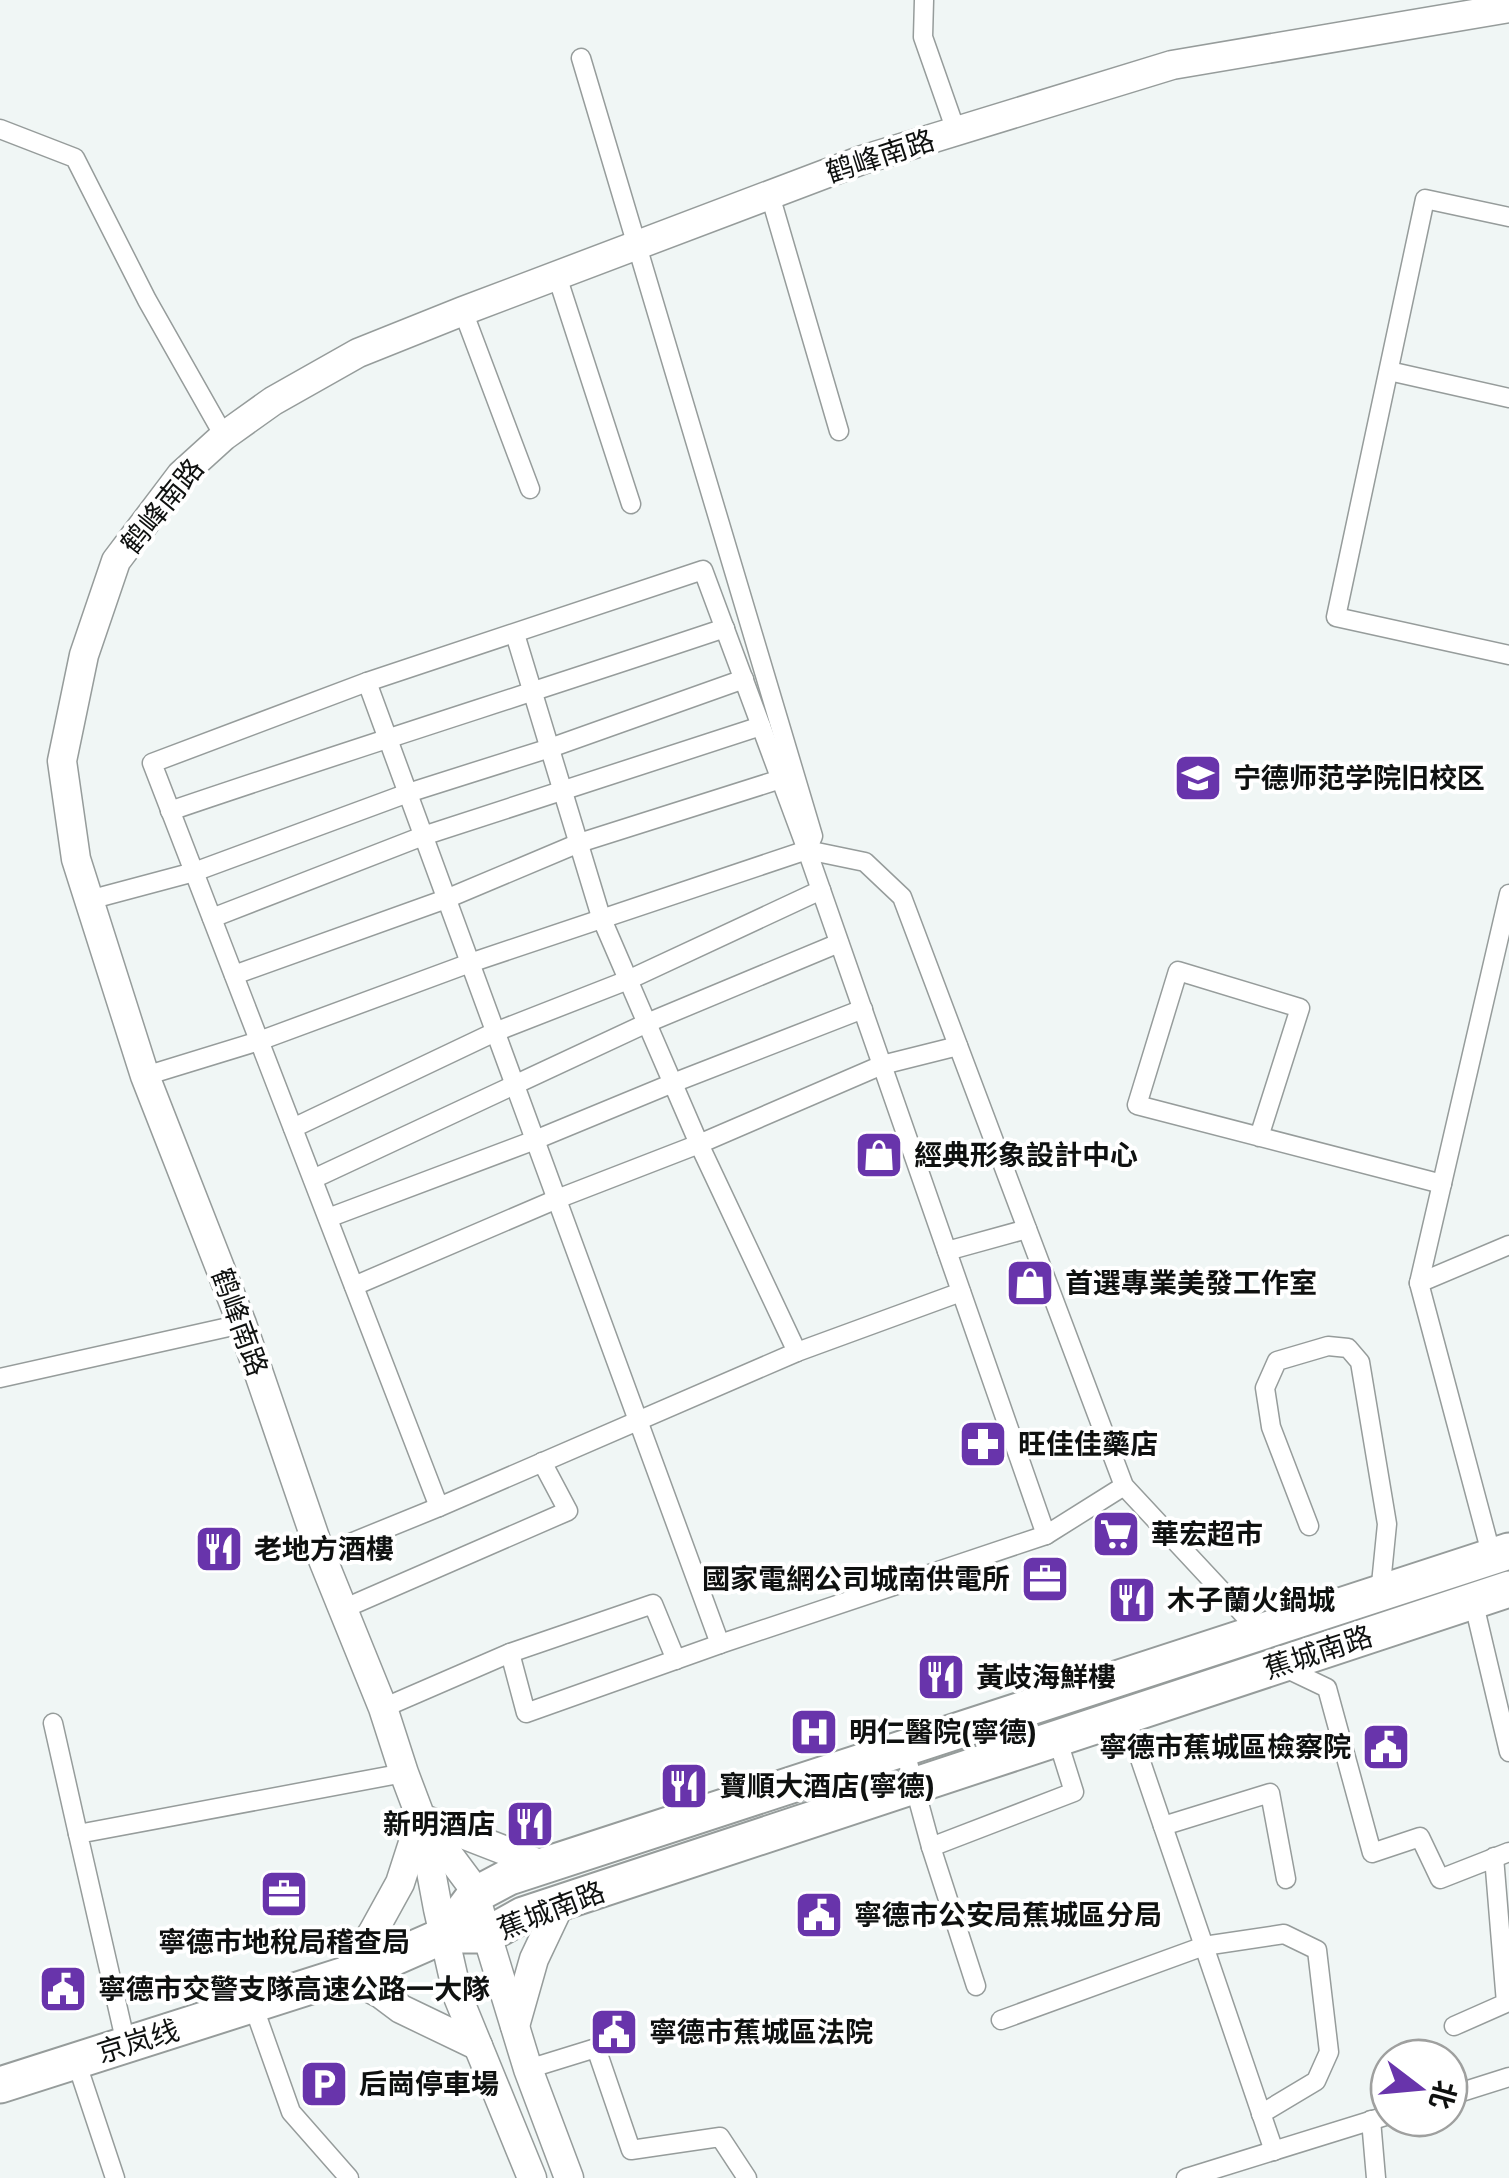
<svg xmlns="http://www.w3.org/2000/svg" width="1509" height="2178" font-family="Montserrat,'Noto Sans SC',sans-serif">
<rect width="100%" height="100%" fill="#f0f6f5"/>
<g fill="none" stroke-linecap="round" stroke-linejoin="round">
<!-- street casing -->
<g stroke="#969c9b" stroke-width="21">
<g id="street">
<path d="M924,0L923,37L956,131"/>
<path d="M581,58L813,836L807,850L865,862L902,897L1124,1486L1260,1632"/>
<path d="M0,129L75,158L147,300L224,436"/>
<path d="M770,195L839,431"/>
<path d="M1509,217L1425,199L1336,617L1509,655"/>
<path d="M557,276L631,504"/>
<path d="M463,311L530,489"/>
<path d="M1389,371L1509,398"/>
<path d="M515,634L601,917L699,1144L797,1352L961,1292"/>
<path d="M367,682L720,1644L1046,1535"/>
<path d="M170,811C355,748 540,690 725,628"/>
<path d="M89,900L194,872L408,793L550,748L744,679"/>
<path d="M212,918L423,836L761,726"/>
<path d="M234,975L446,899L579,843L781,779"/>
<path d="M145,1076L259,1041L470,963L807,850"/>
<path d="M293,1128L495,1032L628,980L821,890"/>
<path d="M1259,1137L1300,1008L1178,971L1137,1105L1442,1184"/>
<path d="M313,1179L647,1023L839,943"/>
<path d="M328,1218L535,1140L673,1083L863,1009"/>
<path d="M947,1251L1027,1229"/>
<path d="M1419,1283L1509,1245"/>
<path d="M354,1286L557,1199L699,1144L882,1065L958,1046"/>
<path d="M797,1352L439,1507L152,763L367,682L703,570L807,850L1046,1535L1124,1486"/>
<path d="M0,1378L242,1324"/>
<path d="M1309,1526L1271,1427L1265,1388L1277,1361L1328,1346L1348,1348L1360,1362L1387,1524L1380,1594"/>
<path d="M321,1555L439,1507"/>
<path d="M1492,1557L1419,1283L1509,894"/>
<path d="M1473,1600L1509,1752"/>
<path d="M343,1609L568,1511L542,1462"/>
<path d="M510,1653L653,1604L676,1660"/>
<path d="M1283,1667L1327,1688L1372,1853L1420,1837L1440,1879L1509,1852"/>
<path d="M383,1708L510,1653L526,1713L720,1644"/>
<path d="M1125,1715L1274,2151"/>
<path d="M53,1723L78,1834"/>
<path d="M904,1748L931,1847L976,1986"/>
<path d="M1163,1826L1270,1793L1286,1879"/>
<path d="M931,1847L1074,1792L1057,1738"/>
<path d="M253,2005L291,2112L349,2178"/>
<path d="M1001,2020L1204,1946L1284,1934L1317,1950L1329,2052L1316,2081L1261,2114"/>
<path d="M1454,2026L1506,2003L1494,1857"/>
<path d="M126,2044L78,1834L404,1773"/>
<path d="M76,2061L115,2178"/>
<path d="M528,2069L596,2048L631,2150L720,2137L747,2178"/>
<path d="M1449,2096L1509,2077"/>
<path d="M1371,2120L1376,2178"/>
<path d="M1186,2178L1389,2115"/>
</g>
</g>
<!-- secondary casing -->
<g stroke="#969c9b" stroke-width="31">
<g id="secondary">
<path d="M425,1823L472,1886L528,2069L569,2178"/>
<path d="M515,2026L534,1959L561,1902"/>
<path d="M478,2046L401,2009L381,1994L345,1975L373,1932L400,1883L421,1818L545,1866"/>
<path d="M532,2178L458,1997L438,1909L421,1818L404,1773L383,1708L321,1555L242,1324L145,1076L76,859L62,761L84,655L116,561L181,475L224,436L273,401L358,353L463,311L862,160L1172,65L1509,8"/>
</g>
</g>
<!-- highway casing -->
<g stroke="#969c9b" stroke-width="39">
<g id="highway">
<path d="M445,1935L475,1895L509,1877L1509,1551"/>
<path d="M0,2085L345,1975L379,1964L445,1935H487L523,1915L1509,1589"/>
</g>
</g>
<!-- street -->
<use href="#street" stroke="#fff" stroke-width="18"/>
<!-- secondary -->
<use href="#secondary" stroke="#fff" stroke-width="28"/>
<!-- highway -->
<use href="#highway" stroke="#fff" stroke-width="35"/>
</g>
<!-- icons -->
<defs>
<g id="university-square" transform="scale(2.5)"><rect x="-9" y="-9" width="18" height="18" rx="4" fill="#6834ab" stroke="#fff"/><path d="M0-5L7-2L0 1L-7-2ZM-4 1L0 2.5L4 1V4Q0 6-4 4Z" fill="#fff"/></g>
<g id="shop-square" transform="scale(2.5)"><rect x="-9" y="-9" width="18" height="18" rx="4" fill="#6834ab" stroke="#fff"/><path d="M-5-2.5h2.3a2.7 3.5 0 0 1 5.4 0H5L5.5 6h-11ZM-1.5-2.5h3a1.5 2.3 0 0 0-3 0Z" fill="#fff"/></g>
<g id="pharmacy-square" transform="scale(2.5)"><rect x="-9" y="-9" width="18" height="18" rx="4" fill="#6834ab" stroke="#fff"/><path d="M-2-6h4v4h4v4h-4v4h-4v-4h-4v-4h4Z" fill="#fff"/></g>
<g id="supermarket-square" transform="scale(2.5)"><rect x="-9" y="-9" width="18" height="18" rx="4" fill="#6834ab" stroke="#fff"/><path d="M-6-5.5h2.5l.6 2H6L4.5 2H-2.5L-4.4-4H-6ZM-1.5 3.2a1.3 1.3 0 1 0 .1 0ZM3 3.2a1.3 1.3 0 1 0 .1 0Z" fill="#fff"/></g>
<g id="restaurant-square" transform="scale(2.5)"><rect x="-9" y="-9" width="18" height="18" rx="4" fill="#6834ab" stroke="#fff"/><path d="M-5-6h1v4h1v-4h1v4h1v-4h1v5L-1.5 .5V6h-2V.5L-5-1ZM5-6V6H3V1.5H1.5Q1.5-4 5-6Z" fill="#fff"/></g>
<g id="office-square" transform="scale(2.5)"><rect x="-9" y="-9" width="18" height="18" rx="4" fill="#6834ab" stroke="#fff"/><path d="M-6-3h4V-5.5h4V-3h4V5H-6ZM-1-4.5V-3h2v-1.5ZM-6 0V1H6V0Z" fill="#fff"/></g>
<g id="hospital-square" transform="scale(2.5)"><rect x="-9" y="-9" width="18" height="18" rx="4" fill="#6834ab" stroke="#fff"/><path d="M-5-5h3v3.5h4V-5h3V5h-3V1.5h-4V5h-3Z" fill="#fff"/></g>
<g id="civic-square" transform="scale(2.5)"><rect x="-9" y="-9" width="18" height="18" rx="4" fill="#6834ab" stroke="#fff"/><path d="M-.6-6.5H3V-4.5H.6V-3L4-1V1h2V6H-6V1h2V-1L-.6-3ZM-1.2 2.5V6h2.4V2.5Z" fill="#fff"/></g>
<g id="parking-square" transform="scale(2.5)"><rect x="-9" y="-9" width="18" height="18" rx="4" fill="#6834ab" stroke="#fff"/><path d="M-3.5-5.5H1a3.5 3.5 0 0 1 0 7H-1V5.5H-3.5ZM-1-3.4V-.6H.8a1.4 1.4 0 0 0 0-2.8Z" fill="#fff"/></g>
</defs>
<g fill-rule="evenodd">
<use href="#university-square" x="1198" y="778"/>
<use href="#shop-square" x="879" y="1155"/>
<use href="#shop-square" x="1030" y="1283"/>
<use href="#pharmacy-square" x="983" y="1444"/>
<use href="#supermarket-square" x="1116" y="1534"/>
<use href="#restaurant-square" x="219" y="1549"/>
<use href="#office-square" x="1045" y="1579"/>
<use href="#restaurant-square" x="1132" y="1600"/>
<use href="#restaurant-square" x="941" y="1677"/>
<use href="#hospital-square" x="814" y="1732"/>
<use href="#civic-square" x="1386" y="1747"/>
<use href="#restaurant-square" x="684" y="1786"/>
<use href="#restaurant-square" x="530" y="1824"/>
<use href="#office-square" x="284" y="1894"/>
<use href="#civic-square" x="819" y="1915"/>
<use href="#civic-square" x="63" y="1989"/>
<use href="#civic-square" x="614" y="2032"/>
<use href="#parking-square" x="324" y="2084"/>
</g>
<g text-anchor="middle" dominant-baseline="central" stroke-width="8" stroke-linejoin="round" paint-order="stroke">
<!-- street labels -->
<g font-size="28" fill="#0f1110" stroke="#fff">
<text transform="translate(880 156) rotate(-18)">鹤峰南路</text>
<text transform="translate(162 506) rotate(-51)">鹤峰南路</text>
<text transform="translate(240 1322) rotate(70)">鹤峰南路</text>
<text transform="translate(1318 1652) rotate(-18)">蕉城南路</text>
<text transform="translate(551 1910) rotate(-21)">蕉城南路</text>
<text transform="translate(138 2041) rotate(-17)">京岚线</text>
</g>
<!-- poi labels -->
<g font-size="28" font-weight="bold" fill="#0f1110" stroke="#fff" text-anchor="start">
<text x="1233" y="778">宁德师范学院旧校区</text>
<text x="914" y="1155">經典形象設計中心</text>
<text x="1065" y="1283">首選專業美發工作室</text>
<text x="1018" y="1444">旺佳佳藥店</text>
<text x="1151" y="1534">華宏超市</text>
<text x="254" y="1549">老地方酒樓</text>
<text x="1010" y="1579" text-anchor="end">國家電網公司城南供電所</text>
<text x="1167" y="1600">木子蘭火鍋城</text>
<text x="976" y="1677">黃歧海鮮樓</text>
<text x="849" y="1732">明仁醫院(寧德)</text>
<text x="1351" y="1747" text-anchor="end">寧德市蕉城區檢察院</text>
<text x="719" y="1786">寶順大酒店(寧德)</text>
<text x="495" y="1824" text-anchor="end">新明酒店</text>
<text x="854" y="1915">寧德市公安局蕉城區分局</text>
<text x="284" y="1942" text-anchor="middle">寧德市地稅局稽查局</text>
<text x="98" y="1989">寧德市交警支隊高速公路一大隊</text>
<text x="649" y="2032">寧德市蕉城區法院</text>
<text x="359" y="2084">后崗停車場</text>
</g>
</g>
<!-- north arrow -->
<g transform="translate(1419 2088) rotate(106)"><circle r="48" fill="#ffffff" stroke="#9fa09f" stroke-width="2.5"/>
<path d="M0-8L18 38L0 25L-18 38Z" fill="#6834ab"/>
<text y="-15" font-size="28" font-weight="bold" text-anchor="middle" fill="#0f1110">北</text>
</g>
</svg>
